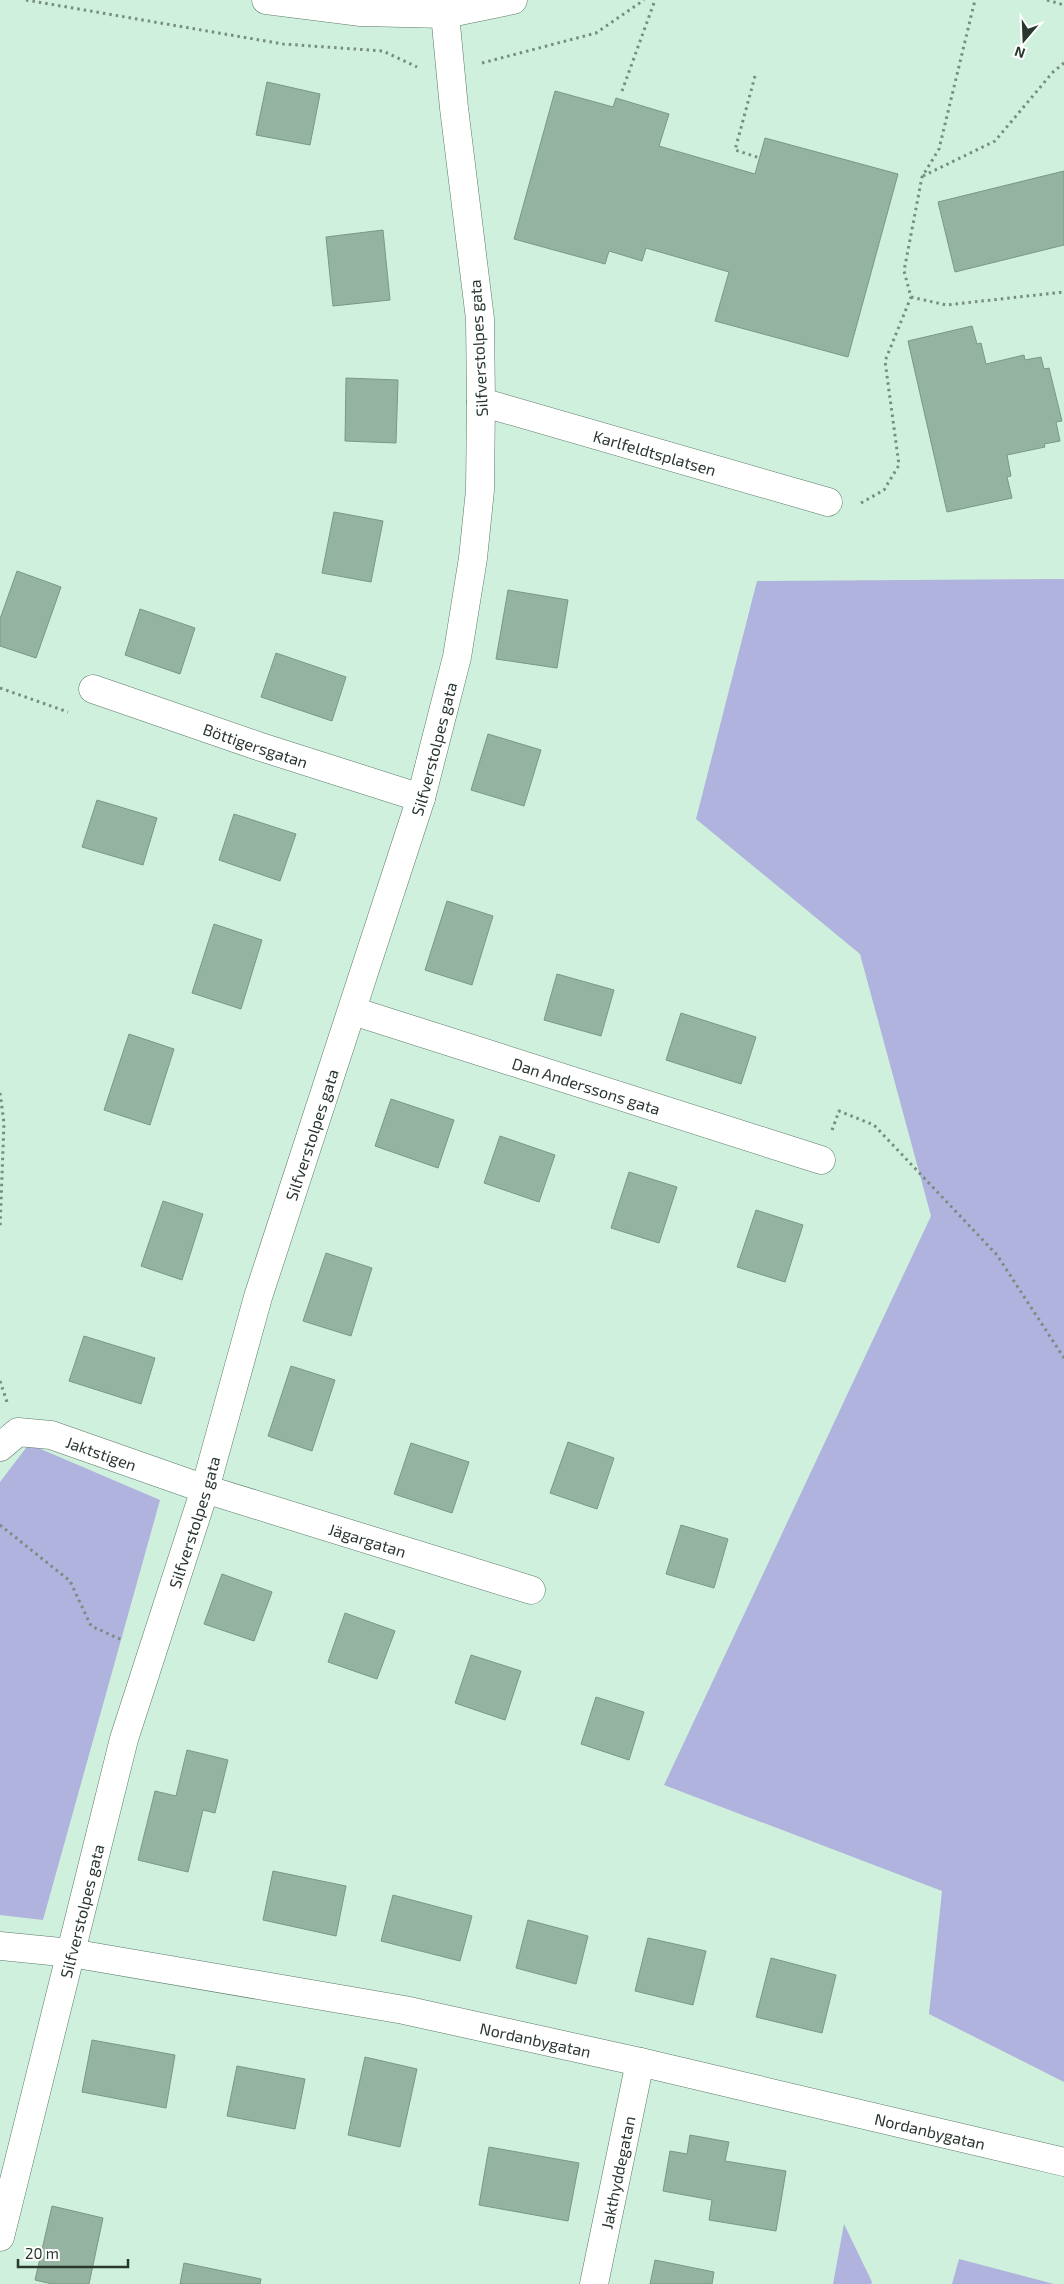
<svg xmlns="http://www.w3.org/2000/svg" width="1064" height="2284" font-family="'Exo 2',sans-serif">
<rect width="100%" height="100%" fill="#cff0dd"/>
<!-- green -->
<g fill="#afb3de">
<path d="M1064,579V2082L929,2014L942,1891L664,1785L931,1216L860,954L696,819L757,581Z"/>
<path d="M29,1444L160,1500L43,1920L0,1915V1482Z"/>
<path d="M844,2224L872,2282L871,2284H833Z"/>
<path d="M959,2259L1054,2284H952Z"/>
</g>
<!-- building -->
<g fill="#94b3a1" stroke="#799886">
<path d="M267,82L320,94L310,145L256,135Z"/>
<path d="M555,91L613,107L616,98L669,114L659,146L755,174L765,138L898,174L848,357L715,321L729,272L646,248L642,261L609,251L605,264L514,239Z"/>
<path d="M1064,171V245L955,272L938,202Z"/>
<path d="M383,230L390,300L333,306L326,237Z"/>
<path d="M972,326L977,344L981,343L986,364L1024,355L1025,360L1041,357L1044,369L1049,368L1062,421L1056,422L1060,441L1044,444L1045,447L1007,455L1011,476L1007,477L1012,498L947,512L908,341Z"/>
<path d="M346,378L398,380L396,443L345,441Z"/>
<path d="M334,512L383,521L371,582L322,573Z"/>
<path d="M17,571L61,587L36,658L0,646V619Z"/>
<path d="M508,590L568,600L557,668L496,659Z"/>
<path d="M140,609L195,628L180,674L125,655Z"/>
<path d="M276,653L346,677L332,721L261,697Z"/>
<path d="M488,734L541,750L524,806L471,790Z"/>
<path d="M97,800L157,818L143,865L82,847Z"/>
<path d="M234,814L296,834L280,881L219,860Z"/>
<path d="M447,901L493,916L472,985L425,970Z"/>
<path d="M214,924L262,940L241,1009L192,993Z"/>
<path d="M557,974L614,990L601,1036L544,1020Z"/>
<path d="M681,1013L756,1037L741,1084L666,1060Z"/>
<path d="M129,1034L174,1049L150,1125L104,1110Z"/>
<path d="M391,1099L454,1120L438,1168L375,1146Z"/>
<path d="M500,1136L555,1155L539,1202L484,1183Z"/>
<path d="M629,1172L677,1187L659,1243L611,1228Z"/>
<path d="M163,1201L203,1214L182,1280L141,1266Z"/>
<path d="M756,1210L803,1225L785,1282L737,1267Z"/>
<path d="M326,1253L372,1268L351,1336L303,1321Z"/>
<path d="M84,1336L155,1358L141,1404L69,1381Z"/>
<path d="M291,1366L335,1380L312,1451L268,1436Z"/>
<path d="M568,1442L614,1458L597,1509L550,1493Z"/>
<path d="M411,1443L469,1462L452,1513L394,1494Z"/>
<path d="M681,1525L728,1539L714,1588L666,1574Z"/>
<path d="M222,1574L272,1592L254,1641L204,1624Z"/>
<path d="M345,1613L395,1631L377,1679L328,1662Z"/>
<path d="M471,1655L521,1671L505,1720L455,1703Z"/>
<path d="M596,1697L644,1712L629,1760L581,1744Z"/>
<path d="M187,1750L228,1760L215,1813L203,1810L188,1872L138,1860L155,1791L176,1796Z"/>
<path d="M273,1871L346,1886L336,1936L263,1920Z"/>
<path d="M393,1895L472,1916L460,1961L381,1941Z"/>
<path d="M528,1920L588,1936L576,1984L516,1968Z"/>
<path d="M648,1938L706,1951L693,2005L635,1991Z"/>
<path d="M771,1958L836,1975L822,2033L756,2017Z"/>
<path d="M92,2040L175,2055L166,2108L82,2092Z"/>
<path d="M365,2057L417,2069L400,2147L348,2135Z"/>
<path d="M237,2066L305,2079L295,2129L227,2116Z"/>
<path d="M690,2135L729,2142L725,2161L786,2171L776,2231L709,2220L712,2200L663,2191L670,2151L687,2154Z"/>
<path d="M489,2147L579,2163L568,2221L479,2205Z"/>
<path d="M52,2206L103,2218L89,2284H52L35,2280Z"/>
<path d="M655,2260L714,2272L712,2284H650Z"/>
<path d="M184,2263L261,2279L260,2284H180Z"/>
</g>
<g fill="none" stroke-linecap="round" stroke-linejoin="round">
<!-- street casing -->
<g stroke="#5b7968" stroke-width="29">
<g id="street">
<path d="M266,0L361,12L445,14L513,0"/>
<path id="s1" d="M481,402L828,502"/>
<path id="s2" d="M93,689L258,746L421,798"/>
<path id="s3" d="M353,1011L821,1160"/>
<path id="s4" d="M0,1447L18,1432L51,1435L205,1489L531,1590"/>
<path id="s5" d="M0,1946L71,1953L404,2010L640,2062L1064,2162"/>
<path id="s6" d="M0,2237L124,1739L205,1489L258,1297L421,798L457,657L473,558L480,490L481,402L480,319L454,108L445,14"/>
<path id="s7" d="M594,2284L640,2062"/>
</g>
</g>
<!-- path -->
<g stroke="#768d7f" stroke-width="3" stroke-dasharray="2.5 4" stroke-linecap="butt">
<path d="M26,0L283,44L383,51L417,67"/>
<path d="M1047,0L1064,5"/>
<path d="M482,63L596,33L644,0"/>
<path d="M755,76L735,150L760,158"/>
<path d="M622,91L655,0"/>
<path d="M923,176L995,141L1053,72L1064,63"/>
<path d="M911,297L946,305L1064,292"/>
<path d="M861,503L884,490L899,465L885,361L911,297L904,271L922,177L939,149L975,0"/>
<path d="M0,688L68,712"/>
<path d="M0,1093L4,1123L0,1228"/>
<path d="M832,1130L839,1111L874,1125L997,1255L1064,1358"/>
<path d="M0,1381L7,1402"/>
<path d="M0,1525L70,1581L91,1626L122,1640"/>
</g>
<!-- street -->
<use href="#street" stroke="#fff" stroke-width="28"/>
</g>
<g text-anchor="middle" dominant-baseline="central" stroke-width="4.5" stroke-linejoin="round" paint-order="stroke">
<!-- street labels -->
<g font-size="16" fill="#2a372f" stroke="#fff">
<text transform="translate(478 348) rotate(-93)">Silfverstolpes gata</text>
<text stroke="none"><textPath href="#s1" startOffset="181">Karlfeldtsplatsen</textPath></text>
<text stroke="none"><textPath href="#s2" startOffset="172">Böttigersgatan</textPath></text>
<text stroke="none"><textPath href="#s6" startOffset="1551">Silfverstolpes gata</textPath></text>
<text stroke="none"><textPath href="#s3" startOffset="245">Dan Anderssons gata</textPath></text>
<text stroke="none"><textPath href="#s6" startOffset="1146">Silfverstolpes gata</textPath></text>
<text stroke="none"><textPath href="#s4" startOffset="110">Jaktstigen</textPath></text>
<text stroke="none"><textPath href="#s6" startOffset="741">Silfverstolpes gata</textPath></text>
<text stroke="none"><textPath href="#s4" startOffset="390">Jägargatan</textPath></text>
<text stroke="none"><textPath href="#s6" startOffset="336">Silfverstolpes gata</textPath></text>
<text stroke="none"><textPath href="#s5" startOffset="544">Nordanbygatan</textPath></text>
<text stroke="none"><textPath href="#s5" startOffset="949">Nordanbygatan</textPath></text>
<text stroke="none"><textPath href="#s7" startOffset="114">Jakthyddegatan</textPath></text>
</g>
</g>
<!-- north arrow -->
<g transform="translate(1024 40) rotate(199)" stroke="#ffffff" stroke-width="4" paint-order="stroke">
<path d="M0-4L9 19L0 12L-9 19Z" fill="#2a372f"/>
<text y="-8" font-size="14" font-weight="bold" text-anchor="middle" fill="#2a372f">N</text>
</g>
<!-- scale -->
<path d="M18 2259v8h110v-8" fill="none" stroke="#2a372f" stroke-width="2.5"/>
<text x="25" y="2259" font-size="15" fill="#2a372f" stroke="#ffffff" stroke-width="4" paint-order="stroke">20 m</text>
</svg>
